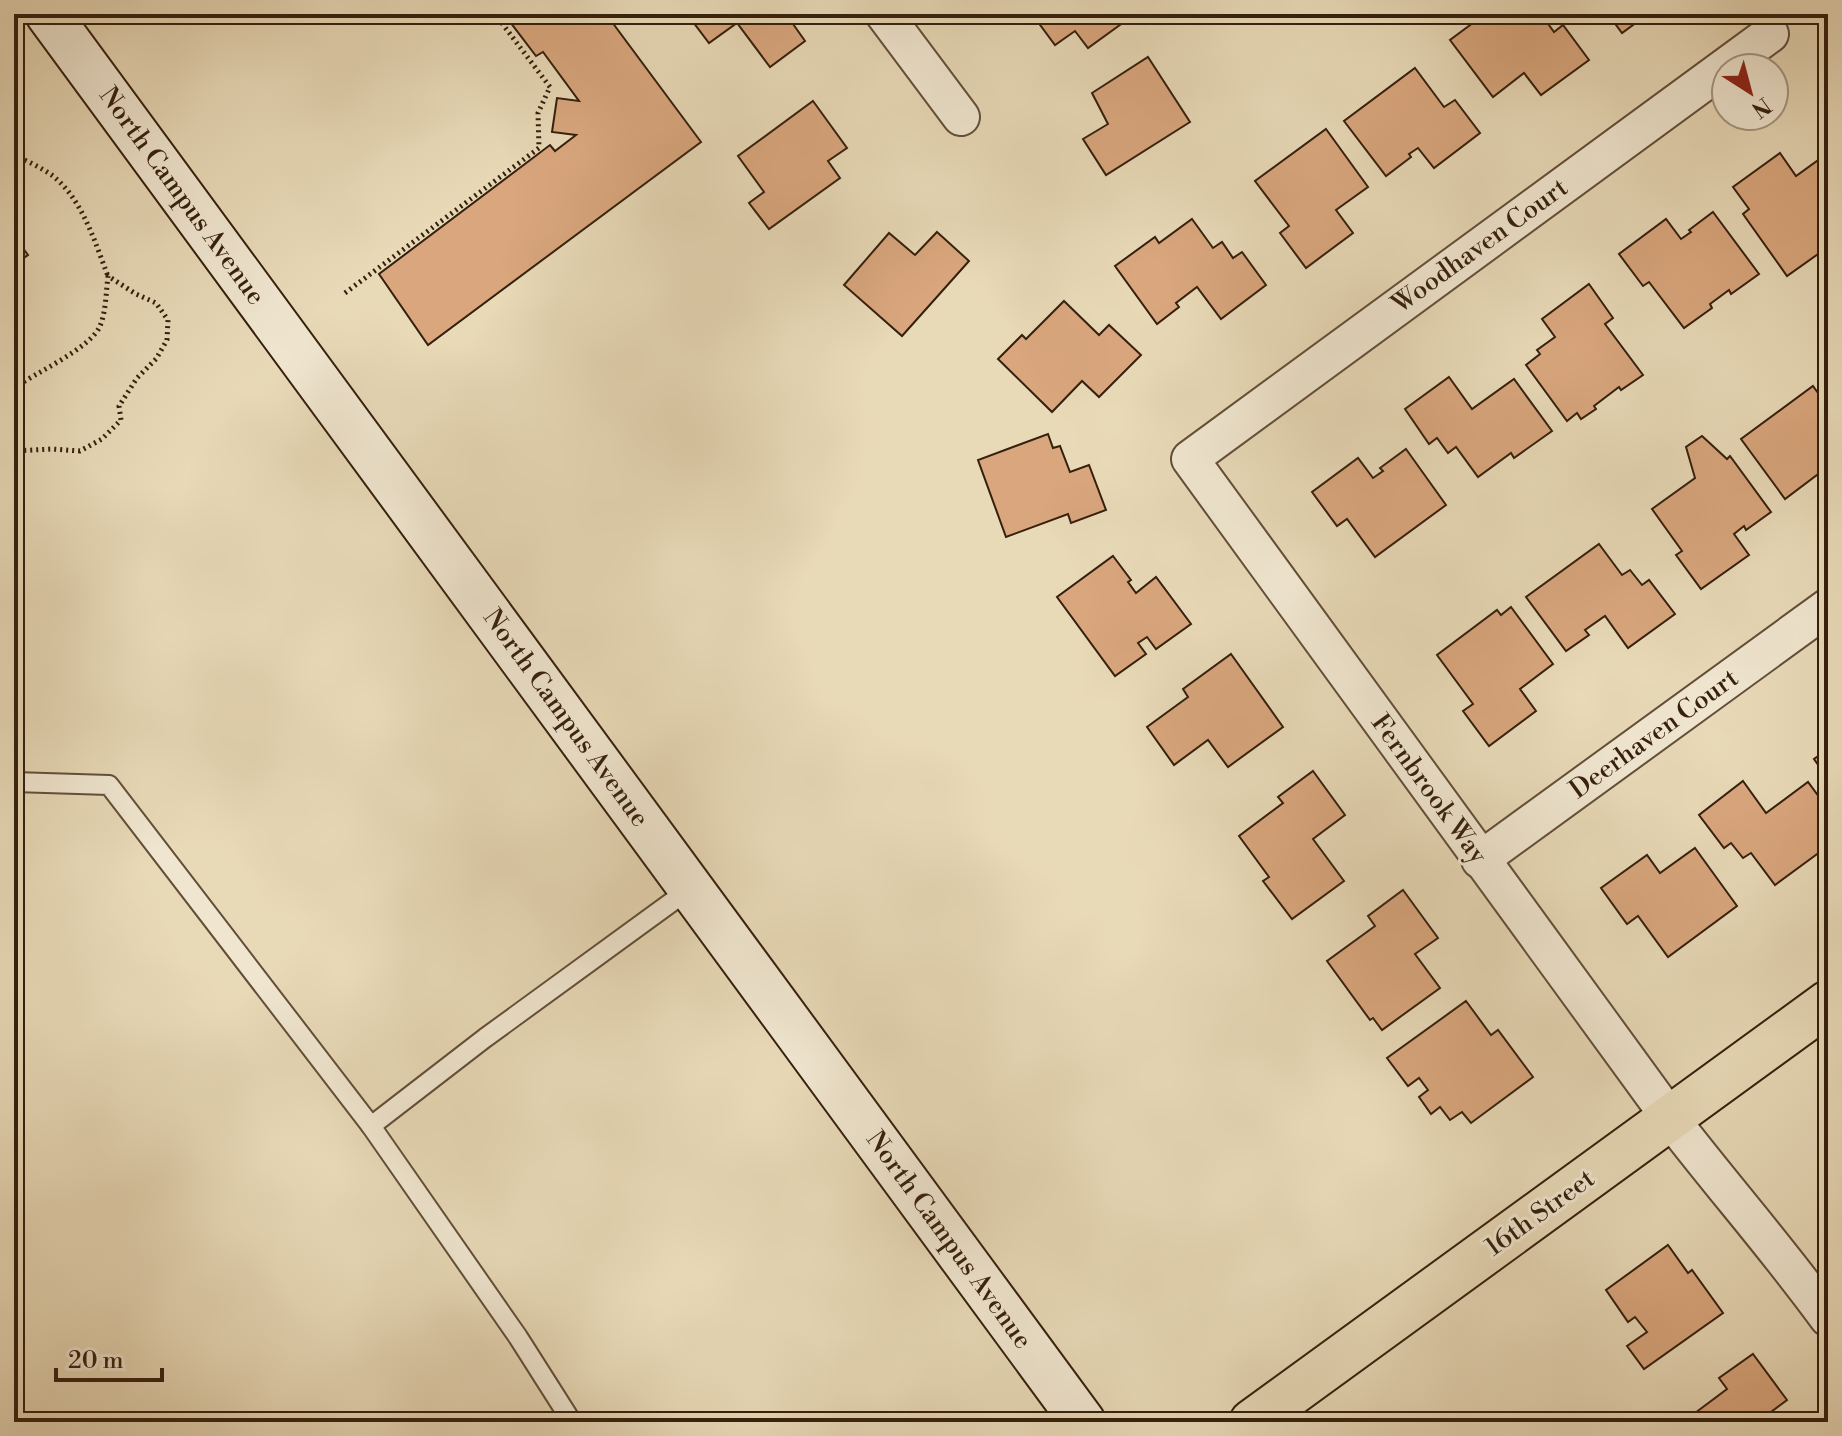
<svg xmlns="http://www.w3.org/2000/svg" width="1842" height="1436" font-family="'Libre Bodoni',serif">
<rect width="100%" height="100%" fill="#e8d9b7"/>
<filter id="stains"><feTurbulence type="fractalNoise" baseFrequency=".0025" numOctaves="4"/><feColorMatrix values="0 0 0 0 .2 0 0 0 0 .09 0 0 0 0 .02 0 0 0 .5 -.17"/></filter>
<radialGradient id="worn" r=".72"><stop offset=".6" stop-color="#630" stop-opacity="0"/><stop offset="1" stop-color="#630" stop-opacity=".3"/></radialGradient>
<!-- building -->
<g fill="#d9a67d" stroke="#351f0d" stroke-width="2">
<path d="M504,14H606L701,142L428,345L379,274L550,145L555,151L576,135L552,132L557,98L579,101L543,52L536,56Z"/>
<path d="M687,14H786L805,41L770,67L737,23L709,43Z"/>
<path d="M1032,14H1135L1088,48L1075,31L1055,45Z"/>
<path d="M1485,14H1541L1554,32L1563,25L1589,60L1541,95L1524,73L1493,97L1450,40Z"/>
<path d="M1608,14H1648L1622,33Z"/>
<path d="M1148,57L1190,122L1106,175L1083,139L1108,124L1092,93Z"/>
<path d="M1415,68L1444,107L1455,100L1480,133L1434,168L1418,148L1409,154L1411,157L1386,176L1344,121Z"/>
<path d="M813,101L847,148L828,161L840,178L769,229L749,203L764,192L738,156Z"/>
<path d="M1326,129L1368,187L1336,210L1353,233L1306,268L1280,233L1289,226L1255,181Z"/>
<path d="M1780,153L1796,176L1828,153V247L1787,276L1743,214L1749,209L1733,187Z"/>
<path d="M1713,212L1759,274L1731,294L1729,290L1710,304L1712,308L1684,328L1649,282L1643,286L1619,254L1666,219L1681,239L1691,232L1689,230Z"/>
<path d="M1192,219L1213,248L1222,242L1233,258L1242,252L1266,285L1221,319L1197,287L1176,303L1179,307L1157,324L1115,266L1155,237L1159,243Z"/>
<path d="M937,232L969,261L902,336L844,285L889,233L915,255Z"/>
<path d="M14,236L28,255L14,265Z"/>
<path d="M1589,284L1613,318L1605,324L1643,375L1621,390L1619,387L1594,406L1596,409L1581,419L1577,413L1567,421L1526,365L1540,354L1537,350L1555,337L1542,319Z"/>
<path d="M1064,301L1099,335L1109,325L1141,355L1099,397L1082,381L1052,412L998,359L1022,335L1026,339Z"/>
<path d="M1449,377L1472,409L1514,379L1552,431L1514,458L1511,453L1478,477L1456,447L1448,453L1437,438L1429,444L1405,409Z"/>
<path d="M1813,386L1828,407V489L1817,475L1785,499L1741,439Z"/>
<path d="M1048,434L1053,448L1060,446L1070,472L1089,465L1106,510L1071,523L1068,514L1006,537L978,460Z"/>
<path d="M1702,436L1727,459L1730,456L1771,512L1746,530L1744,526L1734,534L1749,555L1701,589L1676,555L1682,551L1652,509L1695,478L1686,447Z"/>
<path d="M1406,449L1446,505L1375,557L1347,519L1337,526L1312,492L1358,458L1373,478L1383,471L1380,468Z"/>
<path d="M1599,544L1622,575L1630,570L1642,585L1649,580L1675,614L1628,648L1605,616L1585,630L1589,635L1566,651L1526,597Z"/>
<path d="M1113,556L1131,580L1128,582L1136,593L1156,577L1191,624L1156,649L1147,637L1138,643L1146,654L1115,676L1057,597Z"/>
<path d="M1511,607L1553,664L1520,689L1536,711L1489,746L1463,711L1473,704L1437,655L1497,610L1501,615Z"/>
<path d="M1231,654L1283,727L1228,767L1208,740L1174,765L1147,727L1188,697L1183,689Z"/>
<path d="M1828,749V779L1814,759Z"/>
<path d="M1313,771L1345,815L1313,839L1344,881L1292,919L1263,881L1269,877L1239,836L1283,803L1278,797Z"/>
<path d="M1743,781L1766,813L1808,782L1828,809V846L1775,885L1751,853L1743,858L1731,843L1724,848L1699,815Z"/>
<path d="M1695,848L1737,906L1668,957L1638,916L1627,924L1601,888L1647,855L1660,873Z"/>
<path d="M1403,890L1438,938L1415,954L1440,988L1382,1030L1373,1018L1370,1020L1327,961L1375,926L1368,916Z"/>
<path d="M1466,1001L1491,1035L1498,1030L1533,1077L1471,1123L1462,1112L1450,1120L1440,1107L1431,1114L1419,1097L1428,1090L1419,1078L1408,1086L1387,1058Z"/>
<path d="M1668,1245L1688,1273L1692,1270L1723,1313L1644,1369L1627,1346L1647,1332L1635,1317L1628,1322L1606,1290Z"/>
<path d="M1753,1354L1787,1400L1767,1415L1772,1422H1683L1727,1389L1719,1378Z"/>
</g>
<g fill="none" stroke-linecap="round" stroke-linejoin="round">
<!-- lane casing -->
<g stroke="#624e38" stroke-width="22">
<g id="lane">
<path d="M14,782L109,785L371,1126L518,1337L572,1422"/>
<path d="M371,1126L485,1038L691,888"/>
</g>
</g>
<!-- street casing -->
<g stroke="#624e38" stroke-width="40">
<g id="street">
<path d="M884,14L961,117"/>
<path d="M1770,34L1190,459L1670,1118C1722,1186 1778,1249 1828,1318"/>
<path d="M1480,860L1828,607"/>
</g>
</g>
<!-- secondary casing -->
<g stroke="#351f0d" stroke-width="48">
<path id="secondary" d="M48,14L1083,1422"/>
</g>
<!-- primary casing -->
<g stroke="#351f0d" stroke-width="48">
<path id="primary" d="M1252,1422L1828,1003"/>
</g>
<!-- path -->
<g stroke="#351f0d" stroke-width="5" stroke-dasharray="2 4" stroke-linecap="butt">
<path d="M14,155C27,161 42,168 53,176C83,200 95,243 108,276"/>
<path d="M345,293L539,148L538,113L550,87L495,14"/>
<path d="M14,388C35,373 91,348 100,326C106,312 106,292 108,276L136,294L156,303L168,320L167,340L156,359L137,378L119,406L121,420L102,439L80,451L52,449L14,451"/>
</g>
<!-- lane -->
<use href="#lane" stroke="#f0e6d0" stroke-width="18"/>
<!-- street -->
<use href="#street" stroke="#f0e6d0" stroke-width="36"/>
<!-- secondary -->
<use href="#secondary" stroke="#f0e6d0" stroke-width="44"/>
<!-- primary -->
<use href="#primary" stroke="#e8d9b7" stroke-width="44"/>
</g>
<g text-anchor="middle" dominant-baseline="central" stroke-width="6" stroke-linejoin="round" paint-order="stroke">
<!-- street labels -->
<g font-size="26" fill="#351f0d" stroke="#f0e6d0">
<text transform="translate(182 196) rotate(54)">North Campus Avenue</text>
<text transform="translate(1480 246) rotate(-36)">Woodhaven Court</text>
<text transform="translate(566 718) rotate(54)">North Campus Avenue</text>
<text transform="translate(1654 734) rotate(-36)">Deerhaven Court</text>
<text transform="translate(1429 789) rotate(54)">Fernbrook Way</text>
<text transform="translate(1540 1213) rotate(-36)">16th Street</text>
<text transform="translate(949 1240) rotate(54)">North Campus Avenue</text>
</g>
</g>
<!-- margin -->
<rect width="1842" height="1436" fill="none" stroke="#e8d9b7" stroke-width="48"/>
<rect x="16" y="16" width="1810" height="1404" fill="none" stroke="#351f0d" stroke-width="4"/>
<rect x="24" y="24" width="1794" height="1388" fill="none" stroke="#351f0d" stroke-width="2"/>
<!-- north arrow -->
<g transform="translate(1750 92) rotate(144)"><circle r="38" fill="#f0e6d0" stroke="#a59682" stroke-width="2"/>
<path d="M0-6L14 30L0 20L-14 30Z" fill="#8f2418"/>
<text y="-12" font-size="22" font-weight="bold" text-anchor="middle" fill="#351f0d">N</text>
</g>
<!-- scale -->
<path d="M56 1368v12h106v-12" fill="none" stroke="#351f0d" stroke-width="4"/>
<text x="68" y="1368" font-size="24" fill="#351f0d" stroke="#f0e6d0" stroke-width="6" paint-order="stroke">20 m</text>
<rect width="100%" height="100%" filter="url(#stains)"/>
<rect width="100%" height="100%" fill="url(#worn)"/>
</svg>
